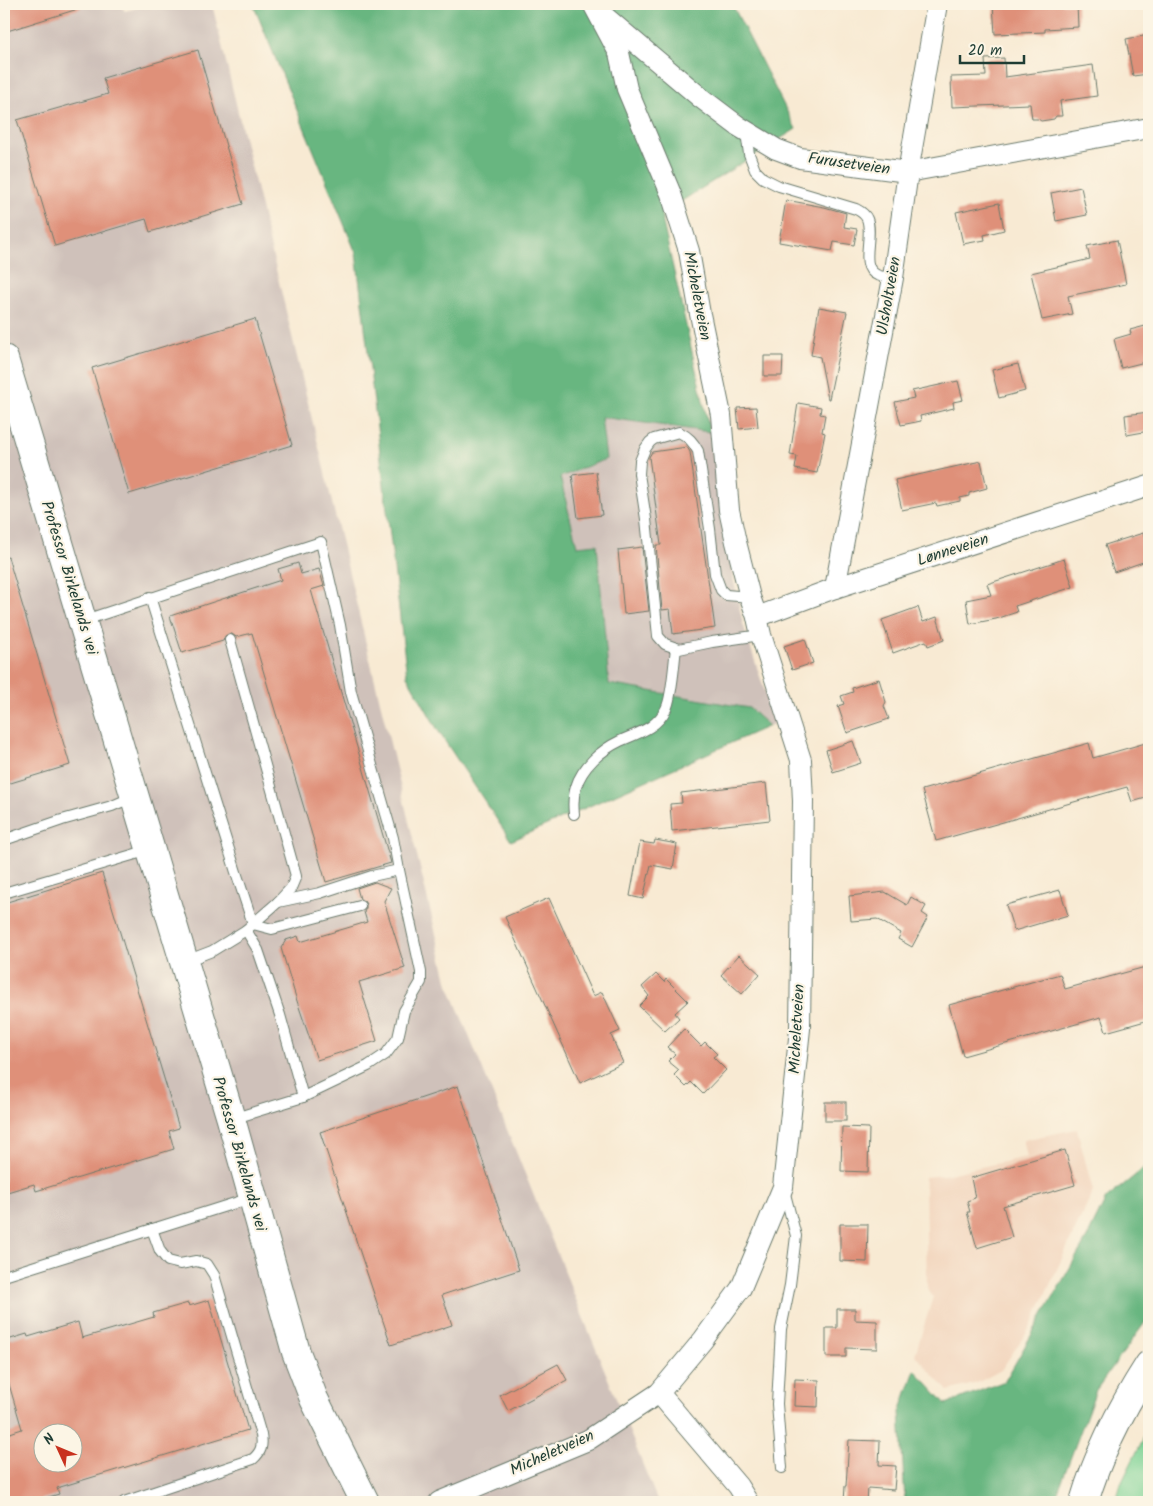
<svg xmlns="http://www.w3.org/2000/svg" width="1153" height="1506" font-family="Kalam,sans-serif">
<rect width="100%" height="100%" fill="#fcf5e5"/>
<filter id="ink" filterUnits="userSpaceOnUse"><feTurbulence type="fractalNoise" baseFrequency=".02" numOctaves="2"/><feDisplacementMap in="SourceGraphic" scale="10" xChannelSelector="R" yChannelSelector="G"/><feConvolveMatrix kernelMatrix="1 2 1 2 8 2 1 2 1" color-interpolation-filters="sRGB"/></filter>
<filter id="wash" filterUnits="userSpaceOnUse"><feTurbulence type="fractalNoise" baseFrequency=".0096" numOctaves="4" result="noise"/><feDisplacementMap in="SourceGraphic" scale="20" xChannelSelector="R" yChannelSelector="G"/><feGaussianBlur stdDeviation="1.12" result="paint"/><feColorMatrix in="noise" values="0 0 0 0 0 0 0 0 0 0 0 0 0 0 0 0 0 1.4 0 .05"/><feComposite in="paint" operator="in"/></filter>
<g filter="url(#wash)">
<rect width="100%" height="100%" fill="#f8ead3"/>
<!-- built -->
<path fill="#f2d5bd" d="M1077,1129L1093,1191L1031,1326L1001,1370L977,1383L948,1391L915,1355L933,1297L927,1288L925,1177L944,1175L1027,1157L1023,1140Z"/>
<!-- industrial -->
<g fill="#cfc1ba" fill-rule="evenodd">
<path d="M4,4H119L125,11L151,4H212L448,984L658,1502H4ZM42,1434H72V1464H42Z"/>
<path d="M600,417L710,432L731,568L743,624L775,723L769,726L749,708L609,684L597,544L577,547L560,476L606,459Z"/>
</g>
<!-- green -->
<path fill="#80d497" stroke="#508866" d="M1149,1427V1502H1116L1120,1486Z"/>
<!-- forest -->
<g fill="#68b680" stroke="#447a5a">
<path d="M253,4H732L796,129L661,214L710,432L601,417L606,459L560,477L577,546L597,544L609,684L749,708L769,726L511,841L439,732L407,676L356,253Z"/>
<path d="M1149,1164V1317L1096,1390L1054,1502H905L900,1412L915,1370L946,1404L1005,1381L1087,1238L1106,1199Z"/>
</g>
<g id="blocks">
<!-- building -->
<g fill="#df9079" fill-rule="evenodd">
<path d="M4,4H80L81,8L4,32Z"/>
<path d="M993,4H1077L1078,27L1045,29V32L995,34Z"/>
<path d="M1149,35V74L1133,76L1126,39Z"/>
<path d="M198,50L243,204L150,232L146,219L55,246L17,120L108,94L103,78Z"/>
<path d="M1004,58L1005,77L1093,65L1097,96L1060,101L1062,116H1056L1054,119L1041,121L1038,119H1032L1030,104L952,107L951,77L986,76L985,59Z"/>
<path d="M1081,187L1087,215L1056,221L1051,193Z"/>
<path d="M786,200L824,207L846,213L844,227L857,229L854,245L834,242L832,251L779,242Z"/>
<path d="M999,203L1004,230L984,235L985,240L963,244L956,212Z"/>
<path d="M1117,240L1126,284L1068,296L1072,314L1042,320L1031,273L1090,259L1087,246Z"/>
<path d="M819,307L847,312L829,399H828L820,357L811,355Z"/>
<path d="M255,319L292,445L129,494L92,368Z"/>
<path d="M1149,325V361L1121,368L1114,339L1131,334L1130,330Z"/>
<path d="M764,356H783L782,376H764Z"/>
<path d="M1018,364L1025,391L999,398L992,370Z"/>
<path d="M958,381L963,400L953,402L954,408L920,416L921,421L901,425L895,402L914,398L912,391Z"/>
<path d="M798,403L821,407L820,414L825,415L822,432L825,433L817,473L795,469L797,456L790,455Z"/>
<path d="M756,407L758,427L739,429L737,408Z"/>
<path d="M1149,412V431L1127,435L1125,415Z"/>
<path d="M687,447L690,452L715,628L673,634L670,609L662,610L656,545H661L649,457L652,452Z"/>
<path d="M981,461L987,488L969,493V496L960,498V501L937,506L936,503L902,510L895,480Z"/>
<path d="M596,472L602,515L578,518L572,475Z"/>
<path d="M1143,533L1149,550V560L1114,572L1105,545Z"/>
<path d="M642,547L649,611L624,614L618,550Z"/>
<path d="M8,557L70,765L4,785V558Z"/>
<path d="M1064,559L1073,587L1015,606L1017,612L996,619L970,624L966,600L991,595L987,584Z"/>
<path d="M298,563L301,574L319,569L324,586L311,590L391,863L326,882L252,633L236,637L232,634H228L225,636L223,641L182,653L170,616L281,580L278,569Z"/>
<path d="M918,607L923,622L937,617L944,640L928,646L926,641L893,653L882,620Z"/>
<path d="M805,639L813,663L792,670L784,646Z"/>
<path d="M879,679L886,702L884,706L889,719L847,733L838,706L844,704L841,696L853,692L852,688Z"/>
<path d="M853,741L861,763L833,772L826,750Z"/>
<path d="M1149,742V797L1132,802L1127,787L936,841L922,790L1089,743L1093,758Z"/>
<path d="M766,783L770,820L672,831L670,804L682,803L681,793Z"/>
<path d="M655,840L677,844L673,869L651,865L643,899L630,896L640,842L654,844Z"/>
<path d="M102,873L179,1128L169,1131L174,1149L36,1191L34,1184L4,1193V903Z"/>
<path d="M375,882L391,888L384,901L405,968L359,982L377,1041L317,1060L297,1001L281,948L286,940L298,936L300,942L367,922L364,912L366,908V904L364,901L360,899L357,888Z"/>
<path d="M1060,890L1068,915L1014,931L1006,905Z"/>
<path d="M885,892L907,905L911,897L926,906L922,913L928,917L912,947L898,939L901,933L877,919L851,921L849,896Z"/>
<path d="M549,898L593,996L602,992L620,1031L611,1035L623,1063L580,1083L505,917Z"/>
<path d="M739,955L760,974L742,994L721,975Z"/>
<path d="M1149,966V1020L1106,1032L1101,1017L963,1056L949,1005L1060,974L1065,989Z"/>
<path d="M656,974L664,982L666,979L688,1001L675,1013L679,1018L665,1031L639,1006L649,996L642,987Z"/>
<path d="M684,1029L701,1046L705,1042L717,1054L713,1057L726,1070L703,1094L691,1082L686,1087L674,1075L679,1070L668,1061L675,1054L667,1047Z"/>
<path d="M458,1086L519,1270L442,1295L452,1325L391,1345L320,1132Z"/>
<rect x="825" y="1102" width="21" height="19"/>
<path d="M842,1127L869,1128L868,1172L841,1171Z"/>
<path d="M1065,1150L1075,1185L1003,1206L1012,1237L977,1248L967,1212H970L967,1201L975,1198L971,1178Z"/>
<path d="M840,1224H868L867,1262L840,1261Z"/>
<path d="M209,1300L248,1430L57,1488L59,1494L32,1502H4V1435L22,1429L4,1367V1341L27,1334L28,1337L78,1322L82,1338L154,1317L153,1313L188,1303L189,1306ZM42,1434H72V1464H42Z"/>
<path d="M837,1309H855V1320L877,1321V1349L846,1348V1357H826V1328H837Z"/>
<path d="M558,1364L567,1380L508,1411L500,1395Z"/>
<path d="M795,1379L819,1380L818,1407L794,1406Z"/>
<path d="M849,1440L880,1441L879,1465L896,1466L894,1490L868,1488L867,1502H844L845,1486H846Z"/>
</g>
</g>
</g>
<g filter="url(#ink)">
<use href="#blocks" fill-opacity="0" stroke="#6b7a6c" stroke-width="1"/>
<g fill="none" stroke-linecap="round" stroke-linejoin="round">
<!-- service casing -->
<g stroke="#6b7a6c" stroke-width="12">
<g id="service">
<path d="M746,132L749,154L755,170L763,178L779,186L856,209C860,211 865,214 867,219C874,236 858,267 877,275C881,277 888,277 893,278"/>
<path d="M150,597L236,872L253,924L272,929L360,906"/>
<path d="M750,597L726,595L721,590L715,574L710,529L698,451C693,442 689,437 679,432L654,439L650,442L645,449L640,461L639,474L646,519L658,636L665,644L679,649L712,642L761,635"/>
<path d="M82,621L321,542L340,625L351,692L393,838L399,870L421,972V982L404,1011L398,1038L386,1054L368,1066L303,1097L232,1119"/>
<path d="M574,814C573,805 573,796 576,787C582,767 601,750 620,741C638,733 657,728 666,709C672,698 674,663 676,648"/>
<path d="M4,840L62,820L112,806L133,797"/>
<path d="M4,893L149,850"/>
<path d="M278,902L320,893L372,876L399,870"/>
<path d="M246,930L258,950L280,1015L303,1097"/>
<path d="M186,961L212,951L246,930L278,902L291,888L296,876L230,640"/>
<path d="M4,1276L251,1198"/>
<path d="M782,1468L777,1404L781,1329L790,1285L796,1236L784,1190"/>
<path d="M124,1502L253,1459C261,1452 263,1446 261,1435L214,1275L207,1264L196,1261L180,1264L168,1261L160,1251L152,1229"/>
</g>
</g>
<!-- minor casing -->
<g stroke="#6b7a6c" stroke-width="22">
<g id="minor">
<path d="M604,16L701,98L738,126L776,149L800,158L908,172L1149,128"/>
<path d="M835,588L893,278L908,172L937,4"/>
<path d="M757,617L835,588L1149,486"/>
<path d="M659,1393L738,1486L748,1502"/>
<path d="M439,1502L588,1440L659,1393L703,1340L741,1288L783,1187L800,1029L803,801L801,760L761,635L757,617L750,597L736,542L729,510L721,415L700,314L689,251L671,194L627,89L619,53L593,4"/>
</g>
</g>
<!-- secondary casing -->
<g stroke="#6b7a6c" stroke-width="30">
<g id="secondary">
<path d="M4,359L231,1119L296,1352L314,1399L365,1502"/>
<path d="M1084,1502C1098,1454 1122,1407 1149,1365"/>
</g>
</g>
<!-- service -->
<use href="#service" stroke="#fff" stroke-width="10"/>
<!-- minor -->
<use href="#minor" stroke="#fff" stroke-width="20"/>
<!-- secondary -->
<use href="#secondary" stroke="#fff" stroke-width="28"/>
</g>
</g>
<g text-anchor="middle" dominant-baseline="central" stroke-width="4.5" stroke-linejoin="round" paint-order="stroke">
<!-- street labels -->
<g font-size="16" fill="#1f3d34" stroke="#fcf5e5">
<text transform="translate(849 164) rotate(8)">Furusetveien</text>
<text transform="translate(697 296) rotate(79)">Micheletveien</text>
<text transform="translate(889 296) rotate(-80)">Ulsholtveien</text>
<text transform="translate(953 550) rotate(-18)">Lønneveien</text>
<text transform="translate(69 578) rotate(73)">Professor Birkelands vei</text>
<text transform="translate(797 1029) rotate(-87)">Micheletveien</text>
<text transform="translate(239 1154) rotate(74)">Professor Birkelands vei</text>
<text transform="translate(552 1453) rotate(-24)">Micheletveien</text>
</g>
</g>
<!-- margin -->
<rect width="1153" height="1506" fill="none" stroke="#fcf5e5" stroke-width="20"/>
<!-- north arrow -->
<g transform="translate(58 1448) rotate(314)"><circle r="24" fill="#fcf5e5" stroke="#a4ab9e"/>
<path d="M0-4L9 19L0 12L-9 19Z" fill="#c8321e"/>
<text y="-8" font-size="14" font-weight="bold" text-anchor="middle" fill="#1f3d34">N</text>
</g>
<!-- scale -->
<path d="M960 55v8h64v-8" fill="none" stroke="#1f3d34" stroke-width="2.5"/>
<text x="968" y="55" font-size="15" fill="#1f3d34" stroke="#fcf5e5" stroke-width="4" paint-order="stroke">20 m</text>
</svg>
